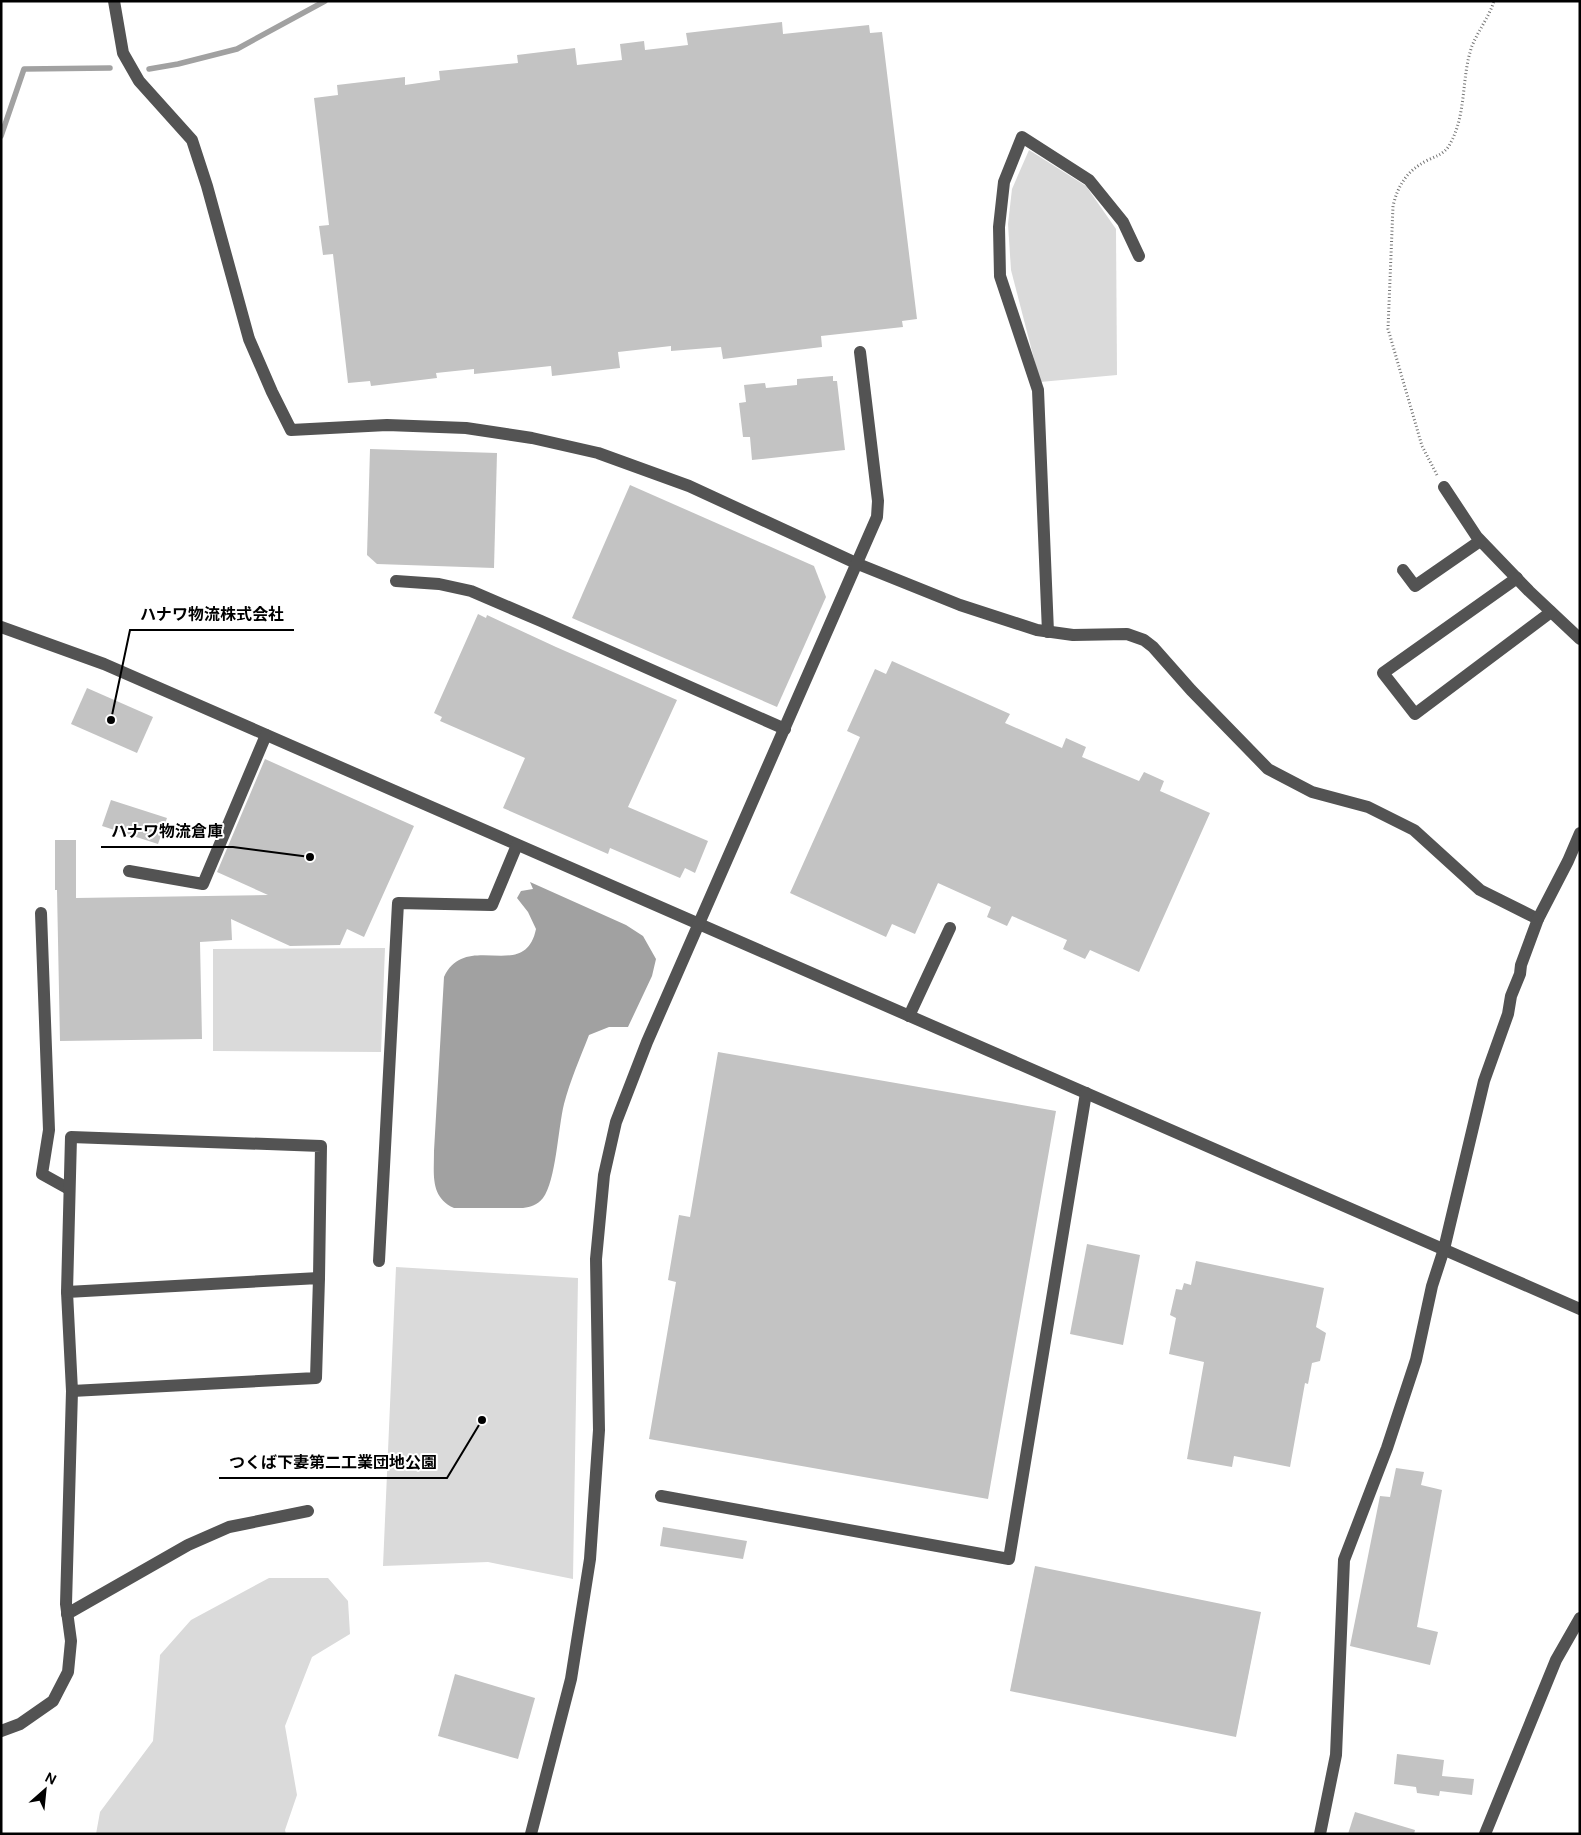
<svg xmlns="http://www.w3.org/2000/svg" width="1581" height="1835" font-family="'DM Sans','Noto Sans JP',sans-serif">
<rect width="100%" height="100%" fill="#fff"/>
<!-- green -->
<g fill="#dadada">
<path d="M1029,150L1086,186L1116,229L1117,375L1040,382L1011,270L1008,224L1012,189Z"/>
<path d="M385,948L381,1052L213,1051V949Z"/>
<path d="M396,1267L578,1278L573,1579L488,1562L383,1566Z"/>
<path d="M269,1578H328L348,1601L350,1634L312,1657L285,1726L297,1795L285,1830L286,1834H96L100,1812L153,1741L160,1655L191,1620Z"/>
</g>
<!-- water -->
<path fill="#a1a1a1" d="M530,882L626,925L643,936L656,959L652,976L628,1027H609L589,1035C580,1058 570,1081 564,1104C558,1128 556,1181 543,1198C537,1205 531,1207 523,1208H454C430,1197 434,1175 434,1151L444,977C466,930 525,983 536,929L528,912L517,898L521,891L533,889Z"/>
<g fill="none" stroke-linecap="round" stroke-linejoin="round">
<!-- stream -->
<g stroke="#a1a1a1" stroke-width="5.5">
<path d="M149,69L178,64L237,49L325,1"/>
<path d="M1,136L24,69L110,68"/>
</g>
</g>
<!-- building -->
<g fill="#c3c3c3">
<path d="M782,22L783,34L869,25L870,33L882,32L917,319L902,321L903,327L821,336L822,347L723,359L721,347L671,351V346L618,352L620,368L552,376L551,366L474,374V369L436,373L437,378L371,386L370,381L348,383L333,254L323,255L319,226L329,225L314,98L338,95L337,85L405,77V85L440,80L439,71L518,63L517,55L575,48L577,65L622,60L620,44L644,41L645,50L688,45L686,33Z"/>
<path d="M833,376V381H837L845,450L752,460L750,437H743L739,403L746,402L744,385L765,383L766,388L797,385V379Z"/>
<path d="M370,449L497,453L494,568L377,564L367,555Z"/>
<path d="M630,485L814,566L826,597L777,707L572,618Z"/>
<path d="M478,614L486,618L487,615L556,647L677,700L628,807L708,841L695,873L685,868L680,878L610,848L608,854L503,808L525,758L440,721L442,717L434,713Z"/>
<path d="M892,661L1010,714L1005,723L1062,748L1066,738L1086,747L1082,757L1139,781L1144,772L1164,781L1160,791L1210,813L1139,972L1090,950L1085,959L1063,949L1067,940L1012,916L1007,926L987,917L991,907L938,883L915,934L892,924L886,937L790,893L860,737L847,731L875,669L886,674Z"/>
<path d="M87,688L153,717L137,753L71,724Z"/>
<path d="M265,759L414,826L364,937L347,929L340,945L290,946L231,919L232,940L200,942L202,1039L60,1041L57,890H55V840H76V898L268,895L217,872Z"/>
<path d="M111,800L167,818L158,844L102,826Z"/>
<path d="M718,1052L1056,1111L988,1499L649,1439L676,1282L668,1280L679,1215L690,1217Z"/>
<path d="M1087,1244L1140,1255L1123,1345L1070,1334Z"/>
<path d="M1196,1261L1324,1288L1316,1327L1326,1333L1320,1361L1312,1363L1308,1384L1305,1383L1290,1467L1234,1456L1232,1467L1187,1459L1204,1362L1169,1354L1176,1318L1170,1315L1176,1289L1182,1290L1184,1283L1191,1285Z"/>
<path d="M1396,1468L1424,1472L1421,1485L1442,1490L1417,1627L1438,1632L1430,1665L1350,1646L1380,1496L1390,1497Z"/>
<path d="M663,1527L747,1541L743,1559L660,1546Z"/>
<path d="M1035,1566L1261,1612L1236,1737L1010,1691Z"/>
<path d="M455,1674L535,1698L518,1759L438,1736Z"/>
<path d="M1397,1754L1444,1760L1442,1776L1474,1779L1472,1795L1440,1791L1439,1796L1417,1793L1416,1787L1394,1784Z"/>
<path d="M1355,1812L1415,1830L1414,1834H1348Z"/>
</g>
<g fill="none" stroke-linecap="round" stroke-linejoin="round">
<!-- path -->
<path stroke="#757575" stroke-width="3" stroke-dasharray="1 2.5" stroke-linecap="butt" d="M1437,475L1422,446L1388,329L1393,206C1398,185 1407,171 1426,161C1436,156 1445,154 1450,144C1467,114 1461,77 1472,46C1478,31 1489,17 1494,1"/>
<!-- minor -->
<g stroke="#535353" stroke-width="12">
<path d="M114,1L123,53L139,81L192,140L207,186L249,339L272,392L291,430L387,425L466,428L532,438L598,453L689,486L858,564L960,605L1037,630L1073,635L1127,634L1144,640L1153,647L1191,690L1268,769L1312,792L1368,807L1414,830L1480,890L1538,919"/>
<path d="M1444,487L1477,537L1529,591L1580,639"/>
<path d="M1403,570L1415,586L1480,541"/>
<path d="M1517,578L1383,673L1415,714L1551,612"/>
<path d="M396,581L439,584L471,591L541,621L785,729"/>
<path d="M1,627L104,664L1580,1309"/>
<path d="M1048,632L1038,390L1000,276L999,227L1004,182L1022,137L1089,180L1123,222L1139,256"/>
<path d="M129,871L203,884L266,735"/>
<path d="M41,913L49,1130L42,1174L69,1189"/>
<path d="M909,1016L950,928"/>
<path d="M379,1261L398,903L492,905L517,845"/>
<path d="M319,1278L316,1378L72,1391L67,1292Z"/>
<path d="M67,1292L71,1137L321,1146L319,1278"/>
<path d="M661,1496L1009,1559L1086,1093"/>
<path d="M67,1614L188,1545L229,1527L308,1511"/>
<path d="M1,1731L20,1724L53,1701L68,1672L71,1641L66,1604L72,1391"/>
<path d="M531,1834L571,1679L590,1559L599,1430L596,1259L604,1175L616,1122L647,1042L877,517L878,501L860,352"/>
<path d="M1320,1834L1336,1755L1344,1560L1387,1448L1416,1360L1432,1286L1444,1249L1484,1081L1508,1014L1511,996L1520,974L1521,965L1538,919L1568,861L1580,833"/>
<path d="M1485,1834L1556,1660L1580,1618"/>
</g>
</g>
<!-- callouts -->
<path fill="none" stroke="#000" stroke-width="2" d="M111 720L130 630H294M310 857L233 847H101M482 1420L447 1478H219"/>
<g fill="#000" stroke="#fff" stroke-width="2">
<circle cx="111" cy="720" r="5"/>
<circle cx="310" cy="857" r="5"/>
<circle cx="482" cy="1420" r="5"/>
</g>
<g font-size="16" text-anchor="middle" font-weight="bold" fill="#000" stroke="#fff" stroke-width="4" stroke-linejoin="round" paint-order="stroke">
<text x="212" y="620">ハナワ物流株式会社</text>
<text x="167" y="837">ハナワ物流倉庫</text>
<text x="333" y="1468">つくば下妻第二工業団地公園</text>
</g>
<!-- border -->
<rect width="1581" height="1835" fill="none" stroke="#000000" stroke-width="5"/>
<!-- north arrow -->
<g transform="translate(45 1790) rotate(27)" stroke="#ffffff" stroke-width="4" paint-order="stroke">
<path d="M0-4L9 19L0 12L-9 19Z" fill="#000000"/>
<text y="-8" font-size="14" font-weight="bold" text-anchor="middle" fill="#000000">N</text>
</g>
</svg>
